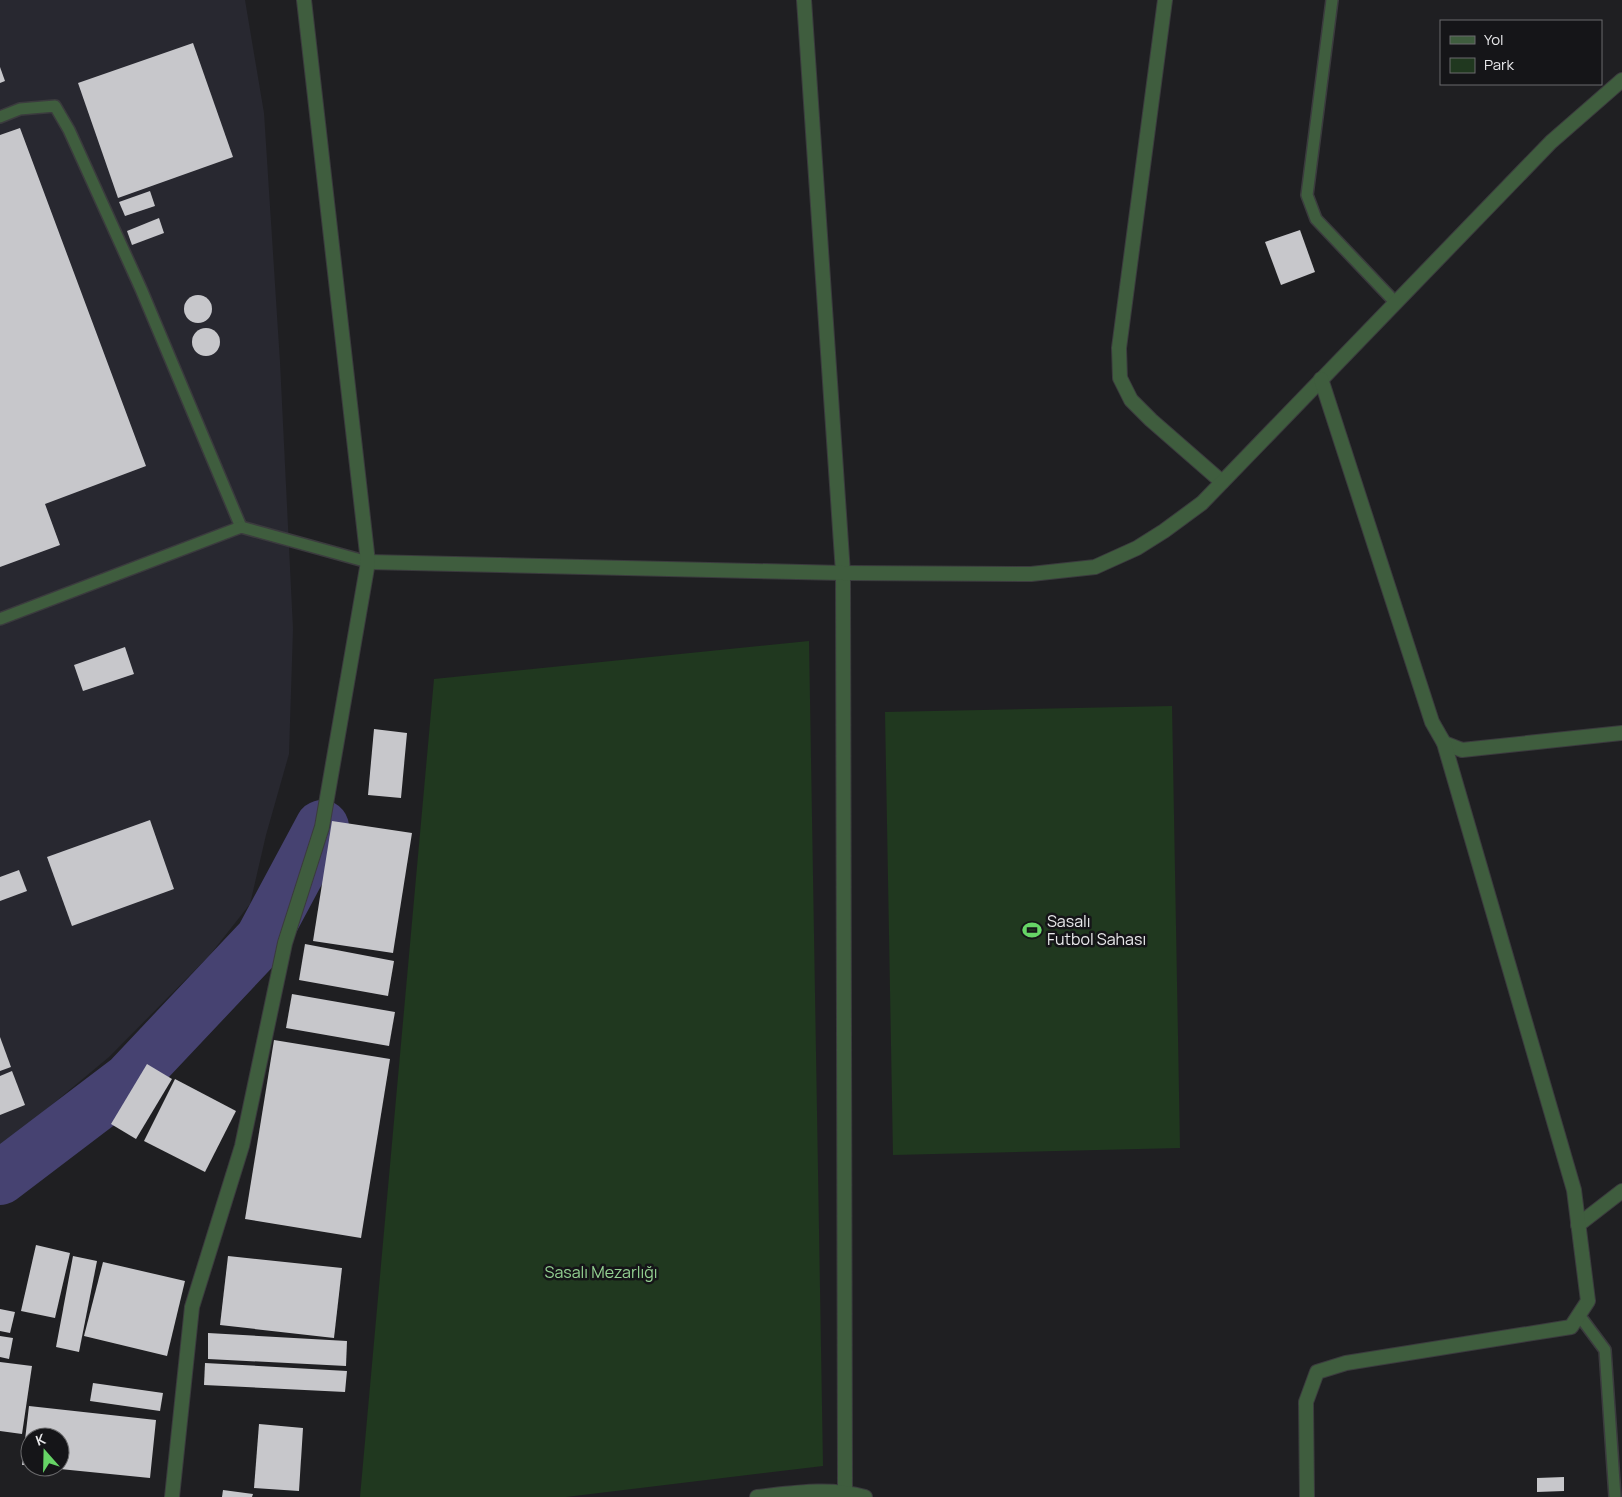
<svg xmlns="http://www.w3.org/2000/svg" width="1622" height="1497" font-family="Manrope,sans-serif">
<rect width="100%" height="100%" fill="#1f1f22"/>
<!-- built -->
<path fill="#282830" d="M0,0H245L264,113L280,362L293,629L289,754L266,835L250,904L209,956L109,1057L0,1148Z"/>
<!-- green -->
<g fill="#20381f">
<path d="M809,641L823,1466L566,1497H360L434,679Z"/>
<path d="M1172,706L1180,1148L893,1155L885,712Z"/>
</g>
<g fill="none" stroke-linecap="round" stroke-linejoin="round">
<!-- river -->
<path stroke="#464271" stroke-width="54" d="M0,1178L129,1080L262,939L322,827"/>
</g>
<!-- building -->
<g fill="#c7c7cb">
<path d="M193,43L233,157L118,198L78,83Z"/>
<path d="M0,67L5,81L0,83Z"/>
<path d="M20,128L146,466L45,504L60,545L0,567V135Z"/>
<path d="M150,191L155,206L125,216L119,202Z"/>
<path d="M159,218L164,233L132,245L127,231Z"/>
<path d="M1300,230L1315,272L1281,285L1265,242Z"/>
<circle cx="198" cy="309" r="14"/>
<circle cx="206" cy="342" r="14"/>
<path d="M125,647L134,674L83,691L74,665Z"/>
<path d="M374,729L407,733L401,798L368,795Z"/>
<path d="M150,820L174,889L72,926L47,857Z"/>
<path d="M332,821L412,833L393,953L313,941Z"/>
<path d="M19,870L27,891L0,901V877Z"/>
<path d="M305,944L394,961L388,996L299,980Z"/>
<path d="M292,994L395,1012L389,1046L286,1028Z"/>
<path d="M0,1037L11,1067L0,1071Z"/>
<path d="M274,1040L390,1059L361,1238L245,1219Z"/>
<path d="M147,1064L172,1079L136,1139L111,1124Z"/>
<path d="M12,1071L25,1105L0,1115V1076Z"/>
<path d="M175,1079L236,1111L205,1172L144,1141Z"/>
<path d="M36,1245L70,1253L55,1318L21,1311Z"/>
<path d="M73,1256L97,1261L79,1352L56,1347Z"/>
<path d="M228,1256L342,1268L334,1338L220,1325Z"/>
<path d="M103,1262L185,1281L167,1356L84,1336Z"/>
<path d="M0,1309L15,1312L10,1333L0,1331Z"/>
<path d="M208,1333L347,1341L346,1366L208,1359Z"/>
<path d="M0,1336L13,1338L9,1359L0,1357Z"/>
<path d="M0,1362L32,1366L22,1434L0,1431Z"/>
<path d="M205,1363L347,1371L345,1392L204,1385Z"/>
<path d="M93,1383L163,1393L160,1411L90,1401Z"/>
<path d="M29,1406L156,1420L150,1478L60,1469V1437H30V1465H22Z"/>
<path d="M259,1424L303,1428L299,1491L254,1488Z"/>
<path d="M1564,1477V1491L1537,1492V1478Z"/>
<path d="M223,1490L253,1494L252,1497H222Z"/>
</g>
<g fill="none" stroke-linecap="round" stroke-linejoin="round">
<!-- service casing -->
<g stroke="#3b3b3e" stroke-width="14">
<g id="service">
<path d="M1332,0L1307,195L1316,219L1395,302"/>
<path d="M0,117L20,109L55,106L69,130L141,289L241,527"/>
<path d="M0,619L241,527L368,562"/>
<path d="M1579,1315L1605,1350L1615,1497"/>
</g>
</g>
<!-- minor casing -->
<g stroke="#3b3b3e" stroke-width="16">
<g id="minor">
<path d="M804,0L843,573L845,1492"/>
<path d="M1165,0L1119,348L1120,378L1131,400L1151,420L1222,482"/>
<path d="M368,562L843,573L1031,574L1095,567L1137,548L1164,531L1202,503L1551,142L1622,80"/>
<path d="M1444,743L1462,750L1622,733"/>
<path d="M1578,1225L1622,1191"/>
<path d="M172,1497L192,1307L242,1146L285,943L322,827L368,562L304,0"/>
<path d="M757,1497C794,1493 829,1487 865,1497"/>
<path d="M1307,1497L1306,1402L1317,1372L1346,1363L1571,1327L1588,1301L1574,1190L1444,743L1432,722L1321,379"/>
</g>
</g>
<!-- service -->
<use href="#service" stroke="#3f5d3e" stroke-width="11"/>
<!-- minor -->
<use href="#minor" stroke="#3f5d3e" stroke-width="14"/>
</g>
<!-- icons -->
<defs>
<g id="stadium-bare" transform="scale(1.5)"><path d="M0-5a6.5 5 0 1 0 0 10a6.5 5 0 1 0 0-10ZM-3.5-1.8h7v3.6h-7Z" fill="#66d466" stroke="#151518" stroke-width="2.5" paint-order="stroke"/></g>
</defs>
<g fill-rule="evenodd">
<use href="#stadium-bare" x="1032" y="930"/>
</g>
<g text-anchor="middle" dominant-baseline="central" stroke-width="5" stroke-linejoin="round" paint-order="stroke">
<!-- poi labels -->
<g font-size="16" fill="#e9e9eb" stroke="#151518" text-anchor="start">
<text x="1047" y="921">Sasalı<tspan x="1047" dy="18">Futbol Sahası</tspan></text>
</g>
<!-- park labels -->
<g font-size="16" fill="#94d192" stroke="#151518">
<text x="601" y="1272">Sasalı Mezarlığı</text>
</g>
</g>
<!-- legend -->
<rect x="1440" y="20" width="162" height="65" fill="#151518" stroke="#6a6a6c"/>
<rect x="1450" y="36" width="25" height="8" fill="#3f5d3e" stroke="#6a6a6c"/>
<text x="1484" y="45" font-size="15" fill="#e9e9eb">Yol</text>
<rect x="1450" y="58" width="25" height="15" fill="#20381f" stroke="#6a6a6c"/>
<text x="1484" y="70" font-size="15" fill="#e9e9eb">Park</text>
<!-- north arrow -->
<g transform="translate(45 1452) rotate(340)"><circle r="24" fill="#151518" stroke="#6a6a6c"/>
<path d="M0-4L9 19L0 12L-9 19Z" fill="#66d466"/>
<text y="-8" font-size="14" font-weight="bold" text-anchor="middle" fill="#e9e9eb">K</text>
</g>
</svg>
